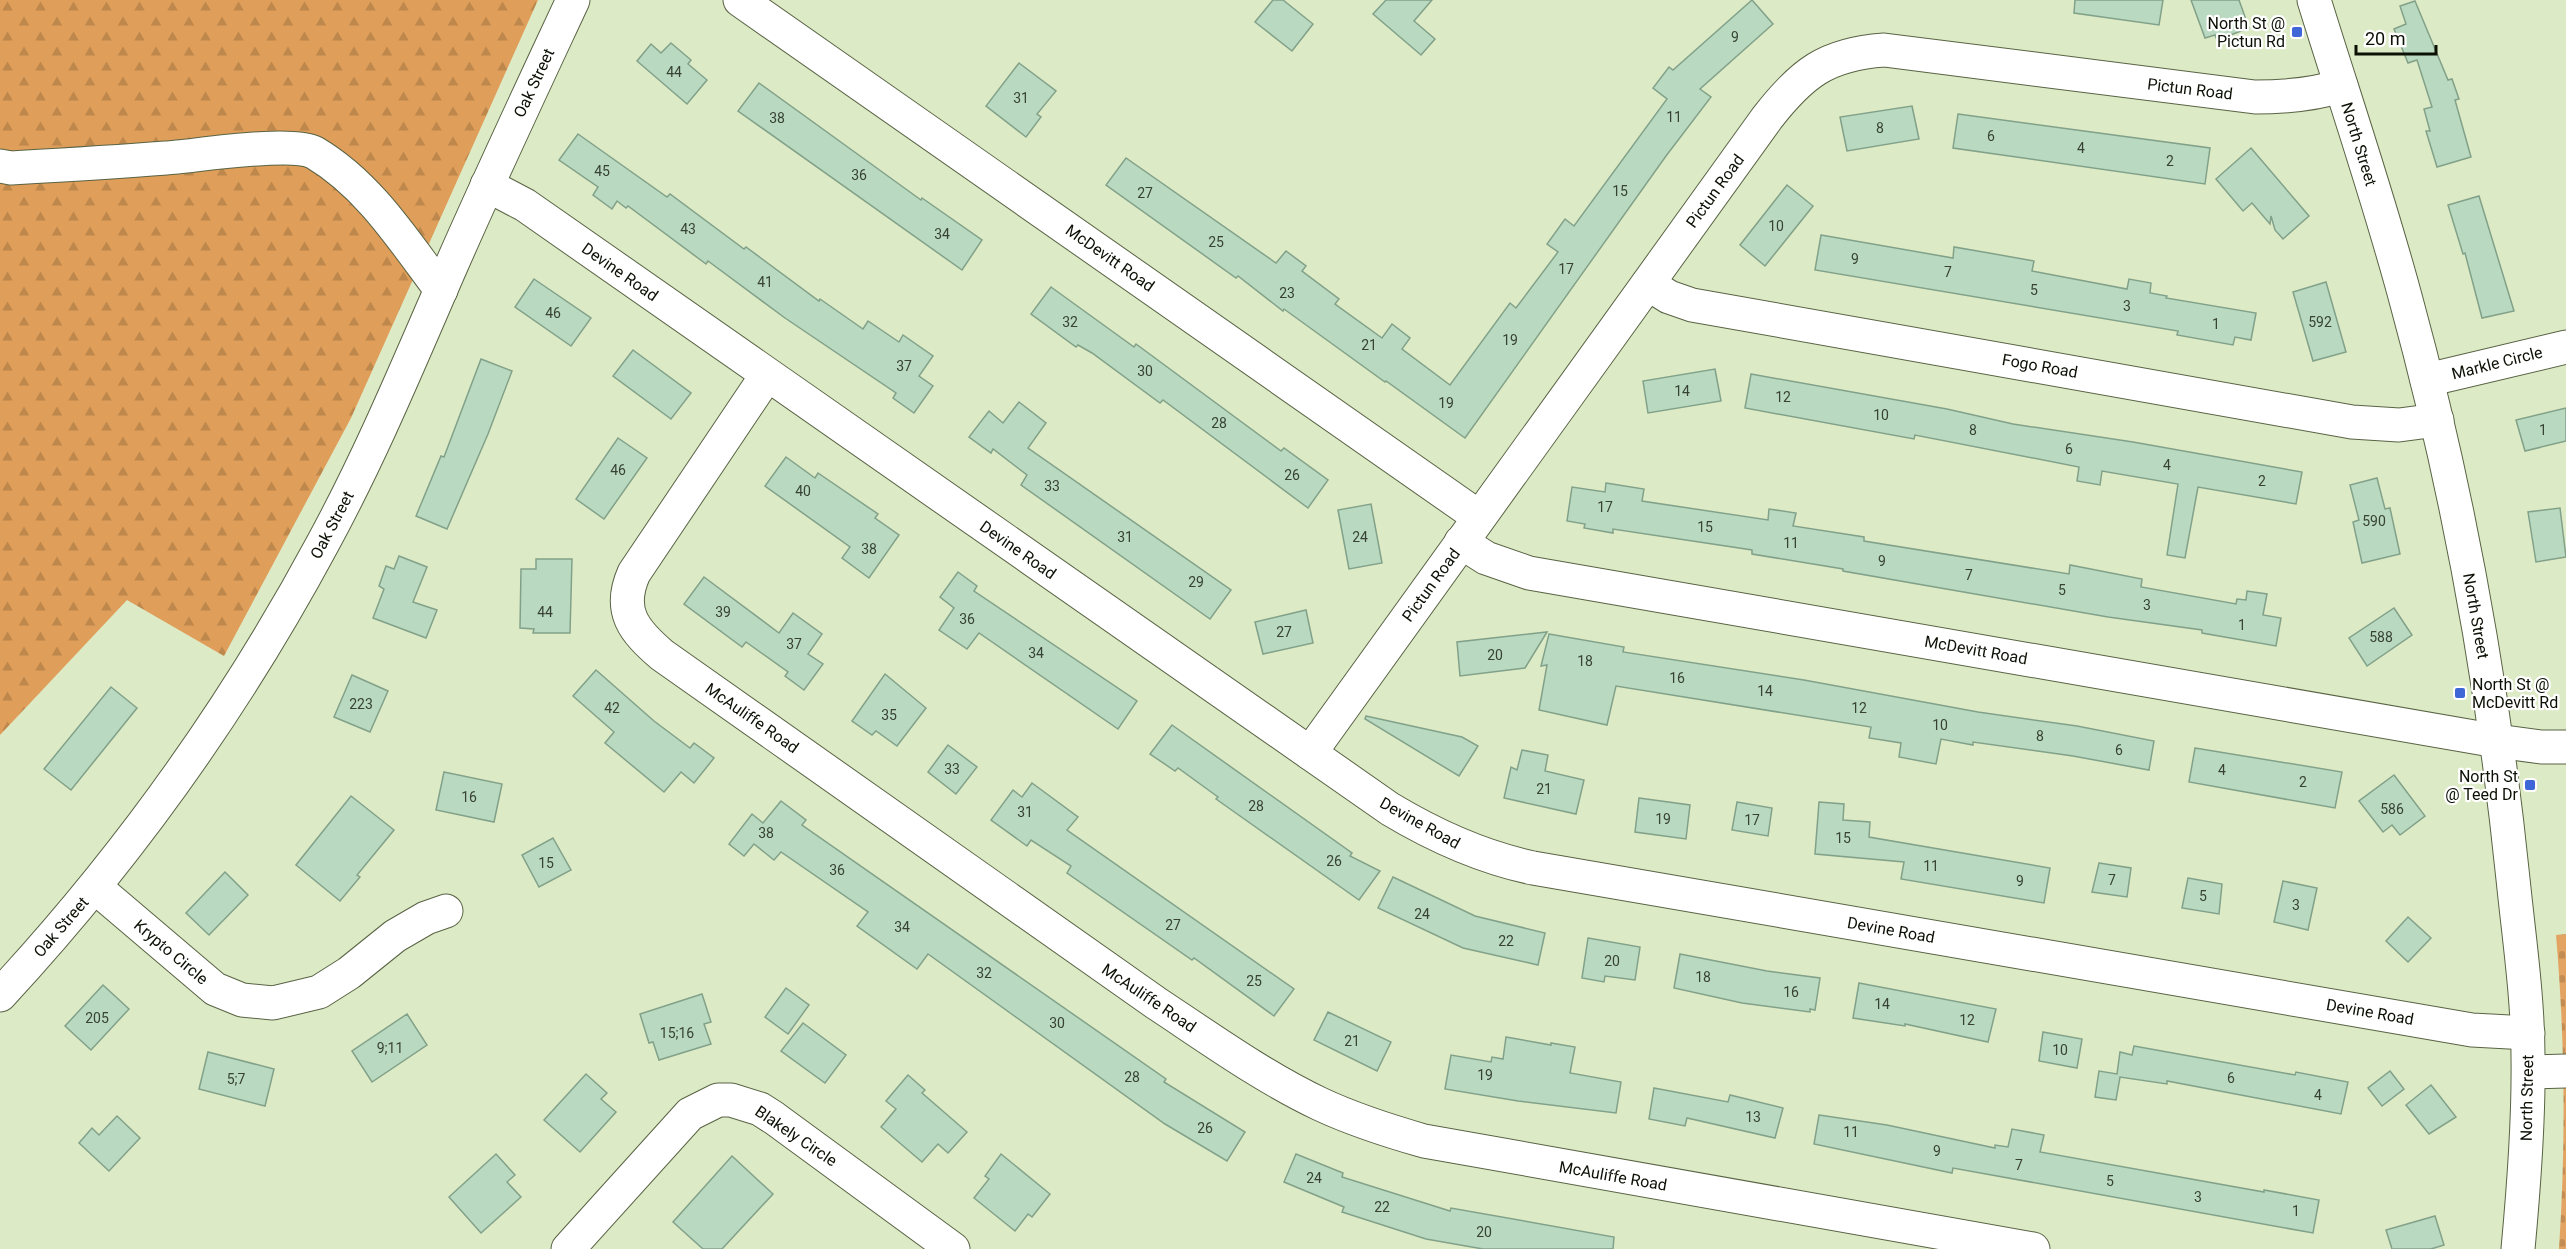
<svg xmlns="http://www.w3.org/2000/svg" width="2566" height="1249" font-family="Roboto,sans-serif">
<defs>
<pattern id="forest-firs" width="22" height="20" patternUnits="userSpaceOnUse" patternTransform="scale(1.5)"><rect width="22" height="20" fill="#df9e59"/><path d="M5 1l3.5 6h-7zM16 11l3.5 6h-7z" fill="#be874c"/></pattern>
<pattern id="cemetery-stones" width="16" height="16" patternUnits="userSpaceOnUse" patternTransform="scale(1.5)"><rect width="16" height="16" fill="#e3a463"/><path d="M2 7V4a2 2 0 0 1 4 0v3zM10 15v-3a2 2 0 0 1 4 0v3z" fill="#c28c54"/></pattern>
</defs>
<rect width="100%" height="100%" fill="#ddeac6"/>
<!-- forest -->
<path fill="url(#forest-firs)" d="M0,0H538L351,418L224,656L127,600L0,735Z"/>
<!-- cemetery -->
<path fill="url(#cemetery-stones)" d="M2566,934V1249H2559C2566,1144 2565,1040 2556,935Z"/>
<!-- building -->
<g fill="#b9d9c0" stroke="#82a189" stroke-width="1.5">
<path d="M1273,0H1283L1313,24L1292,51L1255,22Z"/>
<path d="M1386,0H1432L1414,21L1435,39L1421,55L1373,14Z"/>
<path d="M1752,0L1773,24L1700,89L1711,97L1666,156L1465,438L1386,381L1385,382L1284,309L1283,311L1238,276L1236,278L1106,185L1126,158L1276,263L1286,251L1306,266L1302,271L1339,299L1335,304L1382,338L1392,324L1410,338L1402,349L1450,385L1510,303L1516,308L1558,252L1547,244L1565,219L1574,226L1667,99L1653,88L1669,67L1673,70Z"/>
<path d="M2075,0H2163L2159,25L2074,13Z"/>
<path d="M2191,0H2239L2249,28L2217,40L2215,35L2205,38Z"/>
<path d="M2415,1L2448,80L2452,79L2459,99L2455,100L2471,157L2437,167L2426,131H2430L2424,109L2432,107L2417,60L2408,63L2394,29L2406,24L2400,6Z"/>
<path d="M671,43L691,60L688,64L707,80L687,104L637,61L651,44L661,53Z"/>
<path d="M1019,63L1056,91L1037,114L1041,117L1026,137L986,106Z"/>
<path d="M759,83L921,200L922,198L982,240L962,270L738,111Z"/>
<path d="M1912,106L1919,139L1847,151L1840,117Z"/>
<path d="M1958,114L2210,148L2205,184L1953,148Z"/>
<path d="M578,134L667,197L670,194L744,249L746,247L819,301L820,299L863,329L868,321L899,342L903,335L933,356L919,376L933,386L914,413L893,398L896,393L785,318L708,261L706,264L628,206L626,208L617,201L612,209L593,195L598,187L559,160Z"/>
<path d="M2251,148L2309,216L2283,239L2275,230L2271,216L2270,224L2252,203L2243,211L2216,179Z"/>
<path d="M1787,185L1813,206L1765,266L1740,245Z"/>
<path d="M2479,196L2514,311L2482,318L2465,253L2463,254L2448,205Z"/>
<path d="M1821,235L1953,258L1954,247L1989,253L2034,261L2032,271L2127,289L2129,279L2151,283L2150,293L2167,296L2166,298L2256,313L2251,340L2235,337L2233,345L2177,335L2178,331L1815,270Z"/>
<path d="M534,279L591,318L571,346L515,307Z"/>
<path d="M2326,282L2346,352L2313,361L2293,292Z"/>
<path d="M1051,287L1134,347L1136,344L1281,451L1284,448L1328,480L1308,508L1163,400L1160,403L1092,353L1078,345L1076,347L1031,314Z"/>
<path d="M633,350L691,393L671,419L613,376Z"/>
<path d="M481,359L512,371L488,434L447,529L416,516L441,456L444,457Z"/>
<path d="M1715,369L1721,401L1648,413L1643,381Z"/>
<path d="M1751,374L1947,409L2013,424L2133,442L2302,472L2296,504L2198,487L2185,558L2167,555L2178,484L2102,471L2100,485L2077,481L2079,467L1915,435L1914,439L1745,408Z"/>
<path d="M1019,402L1046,423L1028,448L1231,590L1210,619L1021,485L1027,475L993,449L991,453L969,437L989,411L1003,423Z"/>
<path d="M2566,408V441L2525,451L2516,420Z"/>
<path d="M618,438L647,458L604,519L576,499Z"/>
<path d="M786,457L815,478L818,473L878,514L875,518L899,535L869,578L842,558L850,547L765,486Z"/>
<path d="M2377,478L2385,509L2390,508L2400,554L2362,563L2353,522L2359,520L2350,485Z"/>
<path d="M1606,483L1644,489L1642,501L1768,520L1769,509L1796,513L1793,526L1864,537V541L2069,574L2070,565L2142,579L2141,587L2236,604L2237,599L2246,600L2247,591L2267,594L2263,615L2281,618L2276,646L2202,633V630L2108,617L1843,571V569L1752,554V550L1613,529V533L1584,528L1585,524L1567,521L1572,487L1605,492Z"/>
<path d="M1371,504L1382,563L1349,569L1338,510Z"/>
<path d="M2560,508L2566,557L2536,562L2528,512Z"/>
<path d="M399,556L427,567L413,602L437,610L426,638L373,618L384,589L379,586L386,566L394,569Z"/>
<path d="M536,559H572L570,633H533L534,629L520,628L521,569H536Z"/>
<path d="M958,572L977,586L974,591L1137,701L1118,729L979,633L967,649L939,630L954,608L940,597Z"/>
<path d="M704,577L779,633L793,613L822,634L808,654L823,664L804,690L785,676L788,672L746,642L742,647L684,604Z"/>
<path d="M2394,608L2412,635L2367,666L2349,638Z"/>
<path d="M1306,610L1313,643L1263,654L1255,622Z"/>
<path d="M1547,632L1525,668L1460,676L1457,642Z"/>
<path d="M1549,634L1624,647L1623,652L1804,680L1978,712L2077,726L2154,741L2149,770L2073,756L1973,742V745L1941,739L1936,764L1899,757L1901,743L1869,738L1871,727L1616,686L1607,725L1539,710L1547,665L1541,666Z"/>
<path d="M596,670L654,721L690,748L694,743L714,758L694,783L681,772L664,792L605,743L614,732L573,696Z"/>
<path d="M885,674L926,708L897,746L876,731L872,735L852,721Z"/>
<path d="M352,675L388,691L370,732L334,717Z"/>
<path d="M111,687L137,708L71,790L44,769Z"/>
<path d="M1366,716L1462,737L1478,746L1459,776L1365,719Z"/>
<path d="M1172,725L1352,853L1350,856L1380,871L1359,900L1216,799L1218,797L1178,768L1175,771L1150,754Z"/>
<path d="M948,745L977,767L956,794L928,772Z"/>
<path d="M2195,748L2342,772L2335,808L2189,782Z"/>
<path d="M1522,750L1548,755L1545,771L1584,780L1576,814L1504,798L1511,767L1517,770Z"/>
<path d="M444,772L502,784L494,822L436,810Z"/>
<path d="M2394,775L2425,816L2400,835L2392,825L2383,832L2359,801Z"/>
<path d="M1032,783L1078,817L1067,830L1294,989L1274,1016L1194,958L1192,960L1067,873L1071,866L1031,840L1027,846L991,820L1013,790L1022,797Z"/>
<path d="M351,796L394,830L357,875L360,877L340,901L296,865Z"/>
<path d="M1639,798L1690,805L1686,839L1635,832Z"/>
<path d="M781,801L806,820L802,825L1166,1079L1164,1082L1245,1132L1227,1161L1165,1124L928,954L917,969L857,926L868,912L781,852L774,860L754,844L744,856L729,844L752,814L763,823Z"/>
<path d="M1737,802L1772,808L1768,836L1732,830Z"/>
<path d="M1819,802L1844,804L1843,820L1870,822L1869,837L2050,868L2044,903L1901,879L1904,862L1815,854Z"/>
<path d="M553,838L571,870L539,887L522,855Z"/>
<path d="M2099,863L2131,868L2127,897L2092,892Z"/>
<path d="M225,872L248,895L209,935L186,913Z"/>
<path d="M1393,877L1475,916L1545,933L1538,965L1463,948L1378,908Z"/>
<path d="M2188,878L2222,884L2219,914L2182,908Z"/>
<path d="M2283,881L2317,888L2308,930L2274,922Z"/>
<path d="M2408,917L2431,938L2408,962L2386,941Z"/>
<path d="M1588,938L1640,947L1635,980L1605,976L1604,982L1582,978Z"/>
<path d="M1680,954L1767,971L1820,978L1815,1010L1810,1009V1012L1742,1003L1674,988Z"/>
<path d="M1859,983L1996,1009L1988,1042L1905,1024V1026L1853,1018Z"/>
<path d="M103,985L129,1009L91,1050L65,1026Z"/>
<path d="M786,988L809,1005L788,1034L765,1017Z"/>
<path d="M702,994L711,1022L704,1024L711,1044L659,1060L653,1042L649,1043L640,1014Z"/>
<path d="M1328,1012L1391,1042L1377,1071L1314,1040Z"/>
<path d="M407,1014L427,1045L372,1082L352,1051Z"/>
<path d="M803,1023L846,1055L825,1083L781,1051Z"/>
<path d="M2043,1032L2082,1039L2077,1068L2039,1061Z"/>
<path d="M1506,1037L1551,1045V1043L1575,1047L1570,1073L1621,1082L1616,1113L1518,1101L1445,1089L1451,1055L1491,1062L1492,1057L1503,1059Z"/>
<path d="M2134,1046L2295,1075L2296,1072L2348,1082L2341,1114L2167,1081V1084L2120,1077L2116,1100L2095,1097L2099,1071L2117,1074L2120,1052L2132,1055Z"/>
<path d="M208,1052L274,1069L265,1106L199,1089Z"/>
<path d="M2390,1071L2404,1089L2382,1106L2368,1088Z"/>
<path d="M586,1074L607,1093L601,1099L616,1112L580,1152L544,1120Z"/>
<path d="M908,1075L925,1090L922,1093L967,1132L948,1153L938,1144L922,1162L881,1127L896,1109L886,1101Z"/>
<path d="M2431,1085L2456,1117L2429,1134L2406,1105Z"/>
<path d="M1654,1088L1728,1102L1730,1095L1783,1108L1775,1138L1687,1118L1685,1126L1649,1119Z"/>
<path d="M1819,1115L1887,1125L1995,1148V1145L2008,1147L2012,1129L2044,1135L2040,1152L2264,1192V1190L2319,1200L2313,1233L1953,1168L1952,1173L1814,1144Z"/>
<path d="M117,1116L140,1138L109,1171L79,1143L92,1128L99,1135Z"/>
<path d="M496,1154L515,1175L507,1182L521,1197L481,1233L449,1197Z"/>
<path d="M1001,1154L1050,1194L1032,1217L1028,1214L1015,1231L974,1198L989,1179L985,1176Z"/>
<path d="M1296,1154L1343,1173L1342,1177L1450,1211L1451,1208L1614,1237L1613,1249H1483L1426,1239L1342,1212L1344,1207L1284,1182Z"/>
<path d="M732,1156L773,1194L722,1249H703L673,1222Z"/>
<path d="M2435,1216L2444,1245L2431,1249H2392L2386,1230Z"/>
</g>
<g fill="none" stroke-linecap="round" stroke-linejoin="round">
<!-- minor casing -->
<g stroke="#596344" stroke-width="35">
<g id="minor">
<path d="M740,0L1479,517"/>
<path d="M0,166L11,168C63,165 114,162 166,158C196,156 292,140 315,153C369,185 404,241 441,290"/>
<path d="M487,185L525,205L1390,809C1435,836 1481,857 1533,868L2472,1030L2528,1033"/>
<path d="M1648,284L1669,297L1692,305L2352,422L2399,425L2437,420"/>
<path d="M767,375L634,573C617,611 634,631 662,655L1156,1003C1209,1038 1263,1077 1320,1104C1354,1120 1389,1131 1424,1141L2033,1249"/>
<path d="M2427,380L2566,347"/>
<path d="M1461,542L1486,558L1529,573L2497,741L2541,747H2566"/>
<path d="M1310,753L1767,118C1801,74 1826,54 1884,50L2255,97C2285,97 2312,95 2341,86"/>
<path d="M95,887L215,989L242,1000L273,1003L319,992L349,973L395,936L426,918L446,911"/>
<path d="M0,995C127,858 235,707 323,543C372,453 411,358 452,264C491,175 532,88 573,0"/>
<path d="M2529,1072L2566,1071"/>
<path d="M568,1249L690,1114L718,1100H731L760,1109L774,1118L953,1249"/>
</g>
</g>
<!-- major casing -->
<g stroke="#596344" stroke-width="35">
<path id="major" d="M2314,0C2345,100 2379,199 2406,300C2458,490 2493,683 2513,879C2519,938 2528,998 2528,1057C2529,1121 2524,1185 2518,1249"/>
</g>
<!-- minor -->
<use href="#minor" stroke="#fff" stroke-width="33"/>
<!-- major -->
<use href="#major" stroke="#fff" stroke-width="33"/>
</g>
<!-- markers -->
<g fill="#3e66d7" stroke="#fff" stroke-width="2">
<rect x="2291" y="26" width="12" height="12" rx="3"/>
<rect x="2454" y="687" width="12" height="12" rx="3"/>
<rect x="2524" y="779" width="12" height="12" rx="3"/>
</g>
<g text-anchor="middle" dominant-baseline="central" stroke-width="4.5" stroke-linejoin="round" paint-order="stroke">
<!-- number labels -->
<g font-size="14" fill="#374234">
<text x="1735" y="37">9</text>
<text x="674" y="72">44</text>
<text x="1021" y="98">31</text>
<text x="1674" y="117">11</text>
<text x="777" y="118">38</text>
<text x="1880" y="128">8</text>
<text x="1991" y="136">6</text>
<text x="2081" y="148">4</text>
<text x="2170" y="161">2</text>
<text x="602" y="171">45</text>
<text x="859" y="175">36</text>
<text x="1620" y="191">15</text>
<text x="1145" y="193">27</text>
<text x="1776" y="226">10</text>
<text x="688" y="229">43</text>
<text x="942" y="234">34</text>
<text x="1216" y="242">25</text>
<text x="1855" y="259">9</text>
<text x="1566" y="269">17</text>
<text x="1948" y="272">7</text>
<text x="765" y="282">41</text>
<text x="2034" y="290">5</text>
<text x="1287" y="293">23</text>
<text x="2127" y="306">3</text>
<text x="553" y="313">46</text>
<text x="1070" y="322">32</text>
<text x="2320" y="322">592</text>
<text x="2216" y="324">1</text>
<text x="1510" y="340">19</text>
<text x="1369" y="345">21</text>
<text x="904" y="366">37</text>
<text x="1145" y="371">30</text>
<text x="1682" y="391">14</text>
<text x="1783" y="397">12</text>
<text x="1446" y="403">19</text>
<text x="1881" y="415">10</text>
<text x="1219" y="423">28</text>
<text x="1973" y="430">8</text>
<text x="2543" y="430">1</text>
<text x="2069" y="449">6</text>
<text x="2167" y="465">4</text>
<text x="618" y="470">46</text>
<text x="1292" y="475">26</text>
<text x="2262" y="481">2</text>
<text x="1052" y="486">33</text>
<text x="803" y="491">40</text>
<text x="1605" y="507">17</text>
<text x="2374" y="521">590</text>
<text x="1705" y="527">15</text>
<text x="1125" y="537">31</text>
<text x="1360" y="537">24</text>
<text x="1791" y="543">11</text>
<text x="869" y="549">38</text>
<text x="1882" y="561">9</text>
<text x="1969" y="575">7</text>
<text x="1196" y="582">29</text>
<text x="2062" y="590">5</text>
<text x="2147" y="605">3</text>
<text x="545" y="612">44</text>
<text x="723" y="612">39</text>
<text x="967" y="619">36</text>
<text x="2242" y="625">1</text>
<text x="1284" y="632">27</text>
<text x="2381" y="637">588</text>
<text x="794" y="644">37</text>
<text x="1036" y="653">34</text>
<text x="1495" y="655">20</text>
<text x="1585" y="661">18</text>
<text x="1677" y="678">16</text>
<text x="1765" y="691">14</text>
<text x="361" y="704">223</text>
<text x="612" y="708">42</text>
<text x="1859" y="708">12</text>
<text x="889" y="715">35</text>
<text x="1940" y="725">10</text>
<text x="2040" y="736">8</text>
<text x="2119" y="750">6</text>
<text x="952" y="769">33</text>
<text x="2222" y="770">4</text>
<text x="2303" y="782">2</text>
<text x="1544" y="789">21</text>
<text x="469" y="797">16</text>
<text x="1256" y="806">28</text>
<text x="2392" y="809">586</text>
<text x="1025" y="812">31</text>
<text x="1663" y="819">19</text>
<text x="1752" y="820">17</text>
<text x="766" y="833">38</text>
<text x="1843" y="838">15</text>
<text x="1334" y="861">26</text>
<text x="546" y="863">15</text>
<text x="1931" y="866">11</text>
<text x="837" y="870">36</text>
<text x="2112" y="880">7</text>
<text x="2020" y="881">9</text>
<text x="2203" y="896">5</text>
<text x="2296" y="905">3</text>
<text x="1422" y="914">24</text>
<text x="1173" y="925">27</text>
<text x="902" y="927">34</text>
<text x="1506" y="941">22</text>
<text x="1612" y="961">20</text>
<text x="984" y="973">32</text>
<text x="1703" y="977">18</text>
<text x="1254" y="981">25</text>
<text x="1791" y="992">16</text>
<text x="1882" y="1004">14</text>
<text x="97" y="1018">205</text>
<text x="1967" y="1020">12</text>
<text x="1057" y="1023">30</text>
<text x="677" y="1033">15;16</text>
<text x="1352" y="1041">21</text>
<text x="390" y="1048">9;11</text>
<text x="2060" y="1050">10</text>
<text x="1485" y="1075">19</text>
<text x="1132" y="1077">28</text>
<text x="2231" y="1078">6</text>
<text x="236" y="1079">5;7</text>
<text x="2318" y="1095">4</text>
<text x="1753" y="1117">13</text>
<text x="1205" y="1128">26</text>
<text x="1851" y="1132">11</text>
<text x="1937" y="1151">9</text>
<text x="2019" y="1165">7</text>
<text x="1314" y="1178">24</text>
<text x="2110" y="1181">5</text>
<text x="2198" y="1197">3</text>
<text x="1382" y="1207">22</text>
<text x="2296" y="1211">1</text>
<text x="1484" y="1232">20</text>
</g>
<!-- poi labels -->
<g font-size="16" fill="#0c1005" stroke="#fff" text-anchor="end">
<text x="2285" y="23">North St @<tspan x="2285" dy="18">Pictun Rd</tspan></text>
<text x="2472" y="684" text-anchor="start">North St @<tspan x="2472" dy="18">McDevitt Rd</tspan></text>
<text x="2518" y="776">North St<tspan x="2518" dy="18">@ Teed Dr</tspan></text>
</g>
<!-- street labels -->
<g font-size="16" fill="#0c1005" stroke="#fff">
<text transform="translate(534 83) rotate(-65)">Oak Street</text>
<text transform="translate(2190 89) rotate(7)">Pictun Road</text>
<text transform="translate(2359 144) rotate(73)">North Street</text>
<text transform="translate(1715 191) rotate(-54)">Pictun Road</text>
<text transform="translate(1110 258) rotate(35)">McDevitt Road</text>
<text transform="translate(620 272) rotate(35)">Devine Road</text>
<text transform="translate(2497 363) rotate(-14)">Markle Circle</text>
<text transform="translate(2040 366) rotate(10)">Fogo Road</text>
<text transform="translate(332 525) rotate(-62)">Oak Street</text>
<text transform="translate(1018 550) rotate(35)">Devine Road</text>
<text transform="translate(1431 585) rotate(-54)">Pictun Road</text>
<text transform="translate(2476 616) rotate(80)">North Street</text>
<text transform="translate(1976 650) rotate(10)">McDevitt Road</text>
<text transform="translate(752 718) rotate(35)">McAuliffe Road</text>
<text transform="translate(1420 823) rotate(29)">Devine Road</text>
<text transform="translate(61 927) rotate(-49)">Oak Street</text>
<text transform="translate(1891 930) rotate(10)">Devine Road</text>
<text transform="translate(171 952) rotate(40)">Krypto Circle</text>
<text transform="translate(1149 998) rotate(34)">McAuliffe Road</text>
<text transform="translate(2370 1012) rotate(10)">Devine Road</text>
<text transform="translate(2527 1098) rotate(-89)">North Street</text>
<text transform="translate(796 1136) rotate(34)">Blakely Circle</text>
<text transform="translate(1613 1176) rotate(10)">McAuliffe Road</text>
</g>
</g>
<!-- scale -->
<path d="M2356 45v9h80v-9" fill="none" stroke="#0c1005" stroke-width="3"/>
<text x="2365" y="45" font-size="18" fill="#0c1005" stroke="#ffffff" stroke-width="4.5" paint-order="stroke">20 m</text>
</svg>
